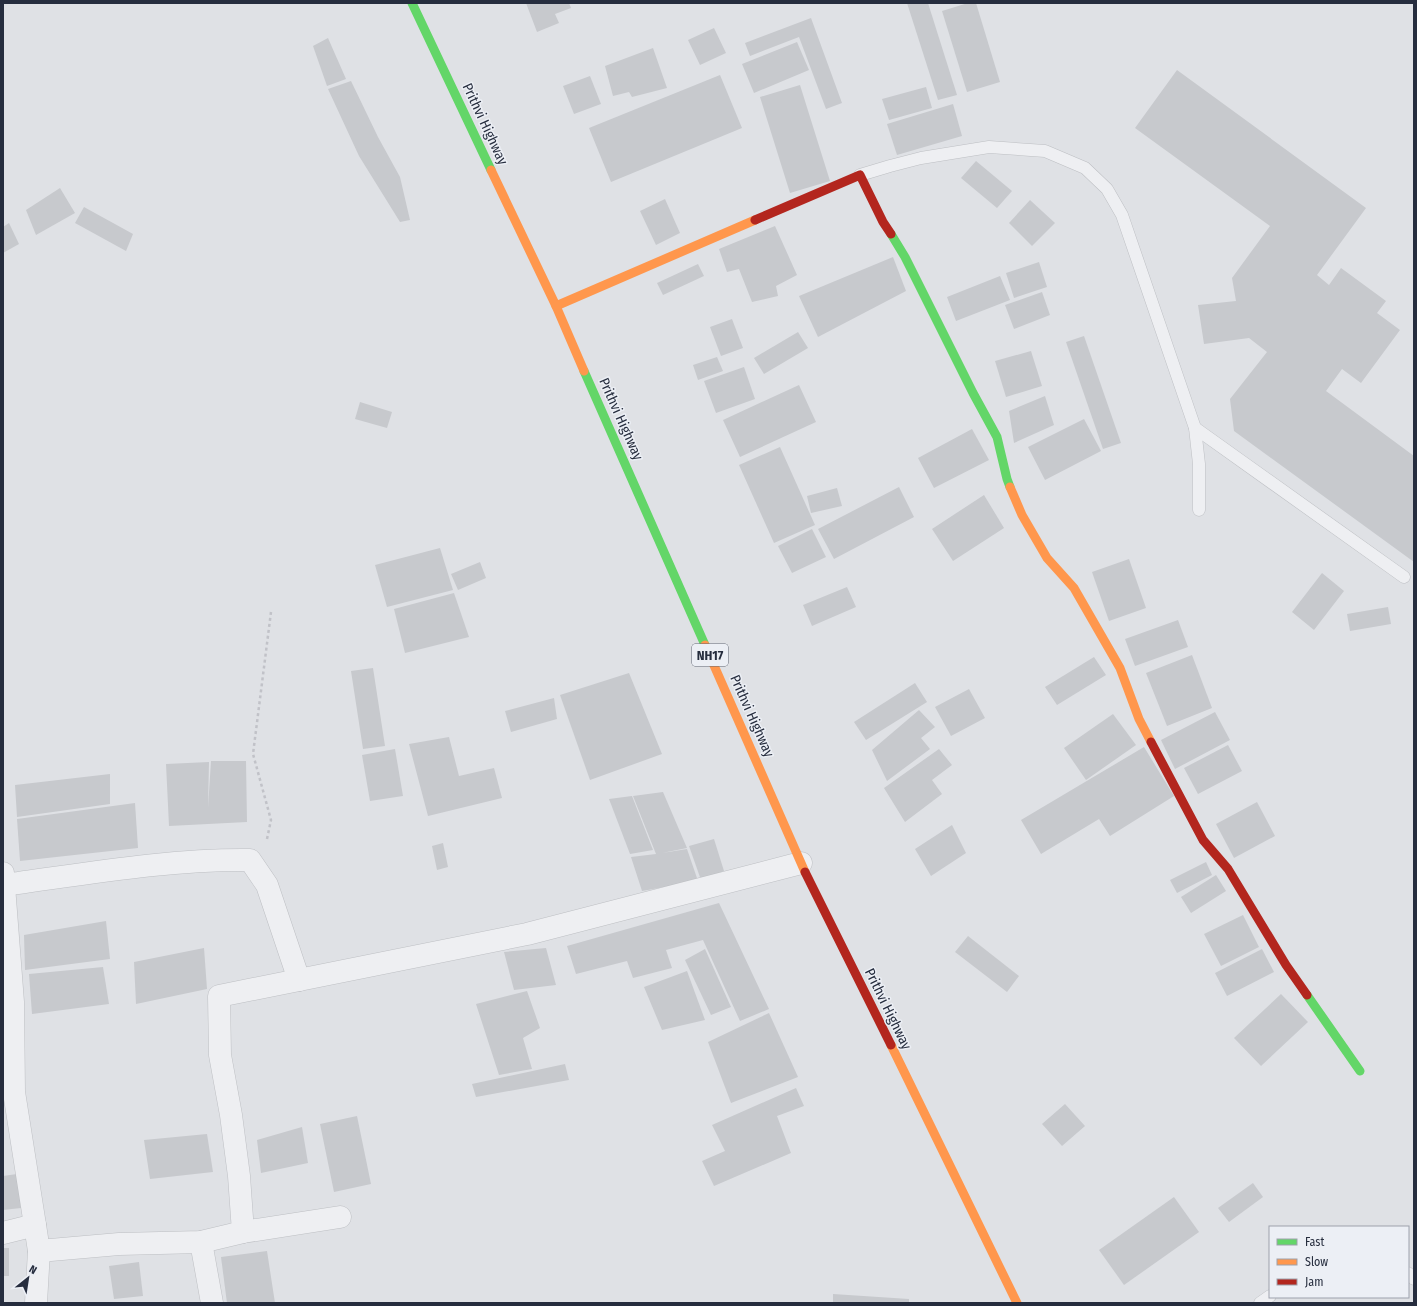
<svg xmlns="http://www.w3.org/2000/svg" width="1417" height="1306" font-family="'Fira Sans Condensed',sans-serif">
<rect width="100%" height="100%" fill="#dfe1e5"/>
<!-- building -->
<g fill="#c7c9cd">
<path d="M526,3H569L571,8L555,14L559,23L537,32Z"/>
<path d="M907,3H928L957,95L938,100Z"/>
<path d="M968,3H976L1000,82L967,92L942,11Z"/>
<path d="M811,18L842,103L826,109L799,37L750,56L745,43Z"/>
<path d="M714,28L726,53L700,65L688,40Z"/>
<path d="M328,38L346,79L327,86L313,46Z"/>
<path d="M797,42L809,70L754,93L742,64Z"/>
<path d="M653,48L667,88L632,97L629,92L613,96L605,66Z"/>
<path d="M1177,70L1366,208L1317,275L1329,285L1341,268L1386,301L1377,313L1400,330L1361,383L1342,369L1326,391L1414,456V562L1234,431L1230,399L1267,352L1249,338L1204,344L1198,305L1236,301L1232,278L1270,226L1135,128Z"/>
<path d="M720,75L742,128L611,182L589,128Z"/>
<path d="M590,76L601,104L574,114L563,86Z"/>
<path d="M351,81L378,137L400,177L410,220L400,222L359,156L328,89Z"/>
<path d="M800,85L830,181L790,193L760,97Z"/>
<path d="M926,87L932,108L889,120L882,99Z"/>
<path d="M953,104L962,136L897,155L887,124Z"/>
<path d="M976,161L1012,191L997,208L961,178Z"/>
<path d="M60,188L75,213L36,235L26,210Z"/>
<path d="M665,199L680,233L656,245L640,211Z"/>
<path d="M1030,200L1055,223L1032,246L1009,223Z"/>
<path d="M84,207L133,234L126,251L75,223Z"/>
<path d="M9,223L19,244L3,253V227Z"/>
<path d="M775,226L797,275L776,286L778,296L752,302L739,269L727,272L719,249Z"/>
<path d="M893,257L906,291L818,337L799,296Z"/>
<path d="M1039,262L1047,287L1014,298L1006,273Z"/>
<path d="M698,264L704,276L663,295L657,283Z"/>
<path d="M1000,276L1010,300L956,321L947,297Z"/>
<path d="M1042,292L1050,315L1014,329L1005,305Z"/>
<path d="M732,319L743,348L721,356L710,327Z"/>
<path d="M798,332L808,348L764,374L754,358Z"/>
<path d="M1084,336L1121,443L1103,449L1066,342Z"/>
<path d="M1031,351L1042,386L1006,397L995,361Z"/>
<path d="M717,357L723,371L698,380L693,365Z"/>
<path d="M744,367L755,399L716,413L704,381Z"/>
<path d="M799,385L816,422L740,457L723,420Z"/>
<path d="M1045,396L1054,425L1014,443L1009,411Z"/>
<path d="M360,402L392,412L387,428L355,419Z"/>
<path d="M1084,419L1101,451L1045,480L1028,447Z"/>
<path d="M972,429L989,460L934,488L918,458Z"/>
<path d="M780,447L815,525L774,543L739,465Z"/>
<path d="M899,487L914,517L834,559L818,529Z"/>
<path d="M837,488L842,506L811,513L807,496Z"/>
<path d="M984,495L1004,528L953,561L932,529Z"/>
<path d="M812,529L826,557L792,573L778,546Z"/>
<path d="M440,548L453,590L387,607L375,565Z"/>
<path d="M1129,559L1146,608L1109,621L1092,572Z"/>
<path d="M480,562L486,578L458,590L451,574Z"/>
<path d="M1322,573L1344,591L1314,630L1292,612Z"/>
<path d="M847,587L856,607L812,626L803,605Z"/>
<path d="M454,593L469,637L405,653L394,609Z"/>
<path d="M1388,607L1391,624L1350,631L1347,614Z"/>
<path d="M1178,620L1188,647L1135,666L1125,639Z"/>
<path d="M1192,655L1212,708L1167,726L1146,673Z"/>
<path d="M1094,657L1106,675L1057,705L1045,687Z"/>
<path d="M373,668L385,746L363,749L351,671Z"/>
<path d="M629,673L662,754L590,780L560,695Z"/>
<path d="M915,683L927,702L866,740L854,722Z"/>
<path d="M969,689L985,718L951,736L935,707Z"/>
<path d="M554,698L557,719L511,732L505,711Z"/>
<path d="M919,710L935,727L921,738L930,749L887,781L872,750Z"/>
<path d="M1215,712L1230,740L1175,769L1161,740Z"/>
<path d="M1113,714L1136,745L1086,780L1064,748Z"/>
<path d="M449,737L459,776L494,768L502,798L428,816L409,744Z"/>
<path d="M1228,745L1242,771L1198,794L1184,768Z"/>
<path d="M1144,747L1174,796L1110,836L1099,819L1041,854L1021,820Z"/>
<path d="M395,749L403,796L370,801L362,755Z"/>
<path d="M939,749L952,765L932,780L942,794L905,822L884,788Z"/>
<path d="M211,761H246L247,822L169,826L166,764L209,762L208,808Z"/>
<path d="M110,774V804L17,817L15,785Z"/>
<path d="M663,792L687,848L662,853L687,849L698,881L642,891L631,857L656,854L633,796Z"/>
<path d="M632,796L653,850L630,854L609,799Z"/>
<path d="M1257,802L1275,836L1234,858L1216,824Z"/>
<path d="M135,803L138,848L20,861L17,819Z"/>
<path d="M952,825L966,853L931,876L915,849Z"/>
<path d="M714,839L724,871L701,880L689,846Z"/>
<path d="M443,843L448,867L437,870L432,846Z"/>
<path d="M1206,862L1212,875L1177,893L1170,880Z"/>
<path d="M1216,875L1226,891L1191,913L1181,897Z"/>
<path d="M719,903L769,1009L740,1021L703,940L666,950L672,968L633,978L627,961L576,974L567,946Z"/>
<path d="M1243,915L1259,947L1221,966L1204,934Z"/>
<path d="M106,921L110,959L25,970L24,935Z"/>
<path d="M968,936L1019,976L1007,992L955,952Z"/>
<path d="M204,948L207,989L136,1004L134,962Z"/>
<path d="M546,948L556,985L514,990L504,952Z"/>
<path d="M705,949L731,1007L711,1015L685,960Z"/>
<path d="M1262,949L1274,972L1227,996L1215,973Z"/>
<path d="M103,967L109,1004L32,1014L29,974Z"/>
<path d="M687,971L705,1020L662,1030L644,987Z"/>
<path d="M527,991L540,1028L523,1038L532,1069L499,1075L476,1004Z"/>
<path d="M1281,994L1308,1022L1261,1066L1234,1038Z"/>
<path d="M769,1013L798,1077L731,1103L708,1042Z"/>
<path d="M565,1064L569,1080L476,1097L472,1084Z"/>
<path d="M796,1088L804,1106L777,1116L791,1153L714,1186L702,1161L725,1151L712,1125Z"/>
<path d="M1065,1104L1085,1126L1062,1146L1042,1124Z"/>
<path d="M357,1116L371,1184L334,1192L320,1124Z"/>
<path d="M302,1127L308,1163L261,1173L257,1140Z"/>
<path d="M207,1134L213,1172L150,1179L144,1140Z"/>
<path d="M17,1174L21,1208L3,1210V1176Z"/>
<path d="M1253,1183L1263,1197L1229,1222L1218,1208Z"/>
<path d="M1174,1197L1199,1232L1124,1285L1099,1250Z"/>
<rect x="3" y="1248" width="6" height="28"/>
<path d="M267,1251L275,1303H227L221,1257Z"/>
<path d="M139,1262L143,1296L114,1299L109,1266Z"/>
<path d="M833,1294L909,1299V1303H833Z"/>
</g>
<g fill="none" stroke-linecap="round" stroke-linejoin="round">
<!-- lane casing -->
<g stroke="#bdbfc3" stroke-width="13">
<g id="lane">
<path d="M860,175L890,166L921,158L989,147L1045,151L1085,168L1107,189L1122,215L1195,428L1199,464V510"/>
<path d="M1195,428L1404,577"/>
<path d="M1408,1273L1414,1279"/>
<path d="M1260,1303L1270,1296"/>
</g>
</g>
<!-- street casing -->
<g stroke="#bdbfc3" stroke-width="23">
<g id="street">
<path d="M3,873L13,1002L14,1092L35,1225"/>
<path d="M4,885C85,874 168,859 250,860L267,885L299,980"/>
<path d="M243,1232L340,1217"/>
<path d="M3,1233L35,1225L39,1251L119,1244L201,1242L243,1232L239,1176L231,1115L220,1055L219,996L527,934L801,863"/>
<path d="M201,1242L212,1303"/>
<path d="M36,1303L39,1251"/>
</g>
</g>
<!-- path -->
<path stroke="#c1c2c8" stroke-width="2.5" stroke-dasharray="3 3" stroke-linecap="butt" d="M267,839L271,820L253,754L271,612"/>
<!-- lane -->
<use href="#lane" stroke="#eeeff2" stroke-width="12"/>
<!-- street -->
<use href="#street" stroke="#eeeff2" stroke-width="22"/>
<!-- fast -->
<g stroke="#63d668" stroke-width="9">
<path d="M412,3L491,170"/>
<path d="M891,234L905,257L973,393L997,437L1007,479L1010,487"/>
<path d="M584,371L705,645"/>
<path d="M1307,995L1360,1071"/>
</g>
<!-- slow -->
<g stroke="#ff974d" stroke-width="9">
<path d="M491,170L556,306L584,371"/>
<path d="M556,306L755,220"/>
<path d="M1010,487L1022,515L1047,558L1074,588L1120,668L1139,719L1151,742"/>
<path d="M705,645L805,872"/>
<path d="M891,1045L1017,1303"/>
</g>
<!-- jam -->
<g stroke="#b3261e" stroke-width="9">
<path d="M755,220L860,175L883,222L891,234"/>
<path d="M1151,742L1203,840L1228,869L1286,965L1307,995"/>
<path d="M805,872L891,1045"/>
</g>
</g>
<g text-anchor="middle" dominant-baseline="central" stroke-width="3" stroke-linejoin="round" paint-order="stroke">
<!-- shield labels -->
<rect fill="#eceff5" stroke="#616775" stroke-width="1" x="692" y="644" width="36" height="22" rx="3"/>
<g font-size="13" font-weight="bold" fill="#262d3e">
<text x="710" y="655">NH17</text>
</g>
<!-- street labels -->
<g font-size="14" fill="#262d3e" stroke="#eceff5">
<text transform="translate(485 124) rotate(65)">Prithvi Highway</text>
<text transform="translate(621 419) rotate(66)">Prithvi Highway</text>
<text transform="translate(752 716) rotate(66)">Prithvi Highway</text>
<text transform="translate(888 1009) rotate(64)">Prithvi Highway</text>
</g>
</g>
<!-- border -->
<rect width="1417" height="1306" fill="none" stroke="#262d3e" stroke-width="8"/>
<!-- legend -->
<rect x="1269" y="1226" width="140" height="72" fill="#eceff5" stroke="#9da1ac"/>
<rect x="1277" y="1239" width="20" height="6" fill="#63d668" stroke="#9da1ac"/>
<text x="1305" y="1246" font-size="12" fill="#262d3e">Fast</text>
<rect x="1277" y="1259" width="20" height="6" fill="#ff974d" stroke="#9da1ac"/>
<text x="1305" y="1266" font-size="12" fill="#262d3e">Slow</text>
<rect x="1277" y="1279" width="20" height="6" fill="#b3261e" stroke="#9da1ac"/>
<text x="1305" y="1286" font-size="12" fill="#262d3e">Jam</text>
<!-- north arrow -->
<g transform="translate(28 1278) rotate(30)" stroke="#eceff5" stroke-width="3" paint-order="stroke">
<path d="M0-3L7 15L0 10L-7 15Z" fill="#262d3e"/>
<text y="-6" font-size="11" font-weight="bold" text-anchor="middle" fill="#262d3e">N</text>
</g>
</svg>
